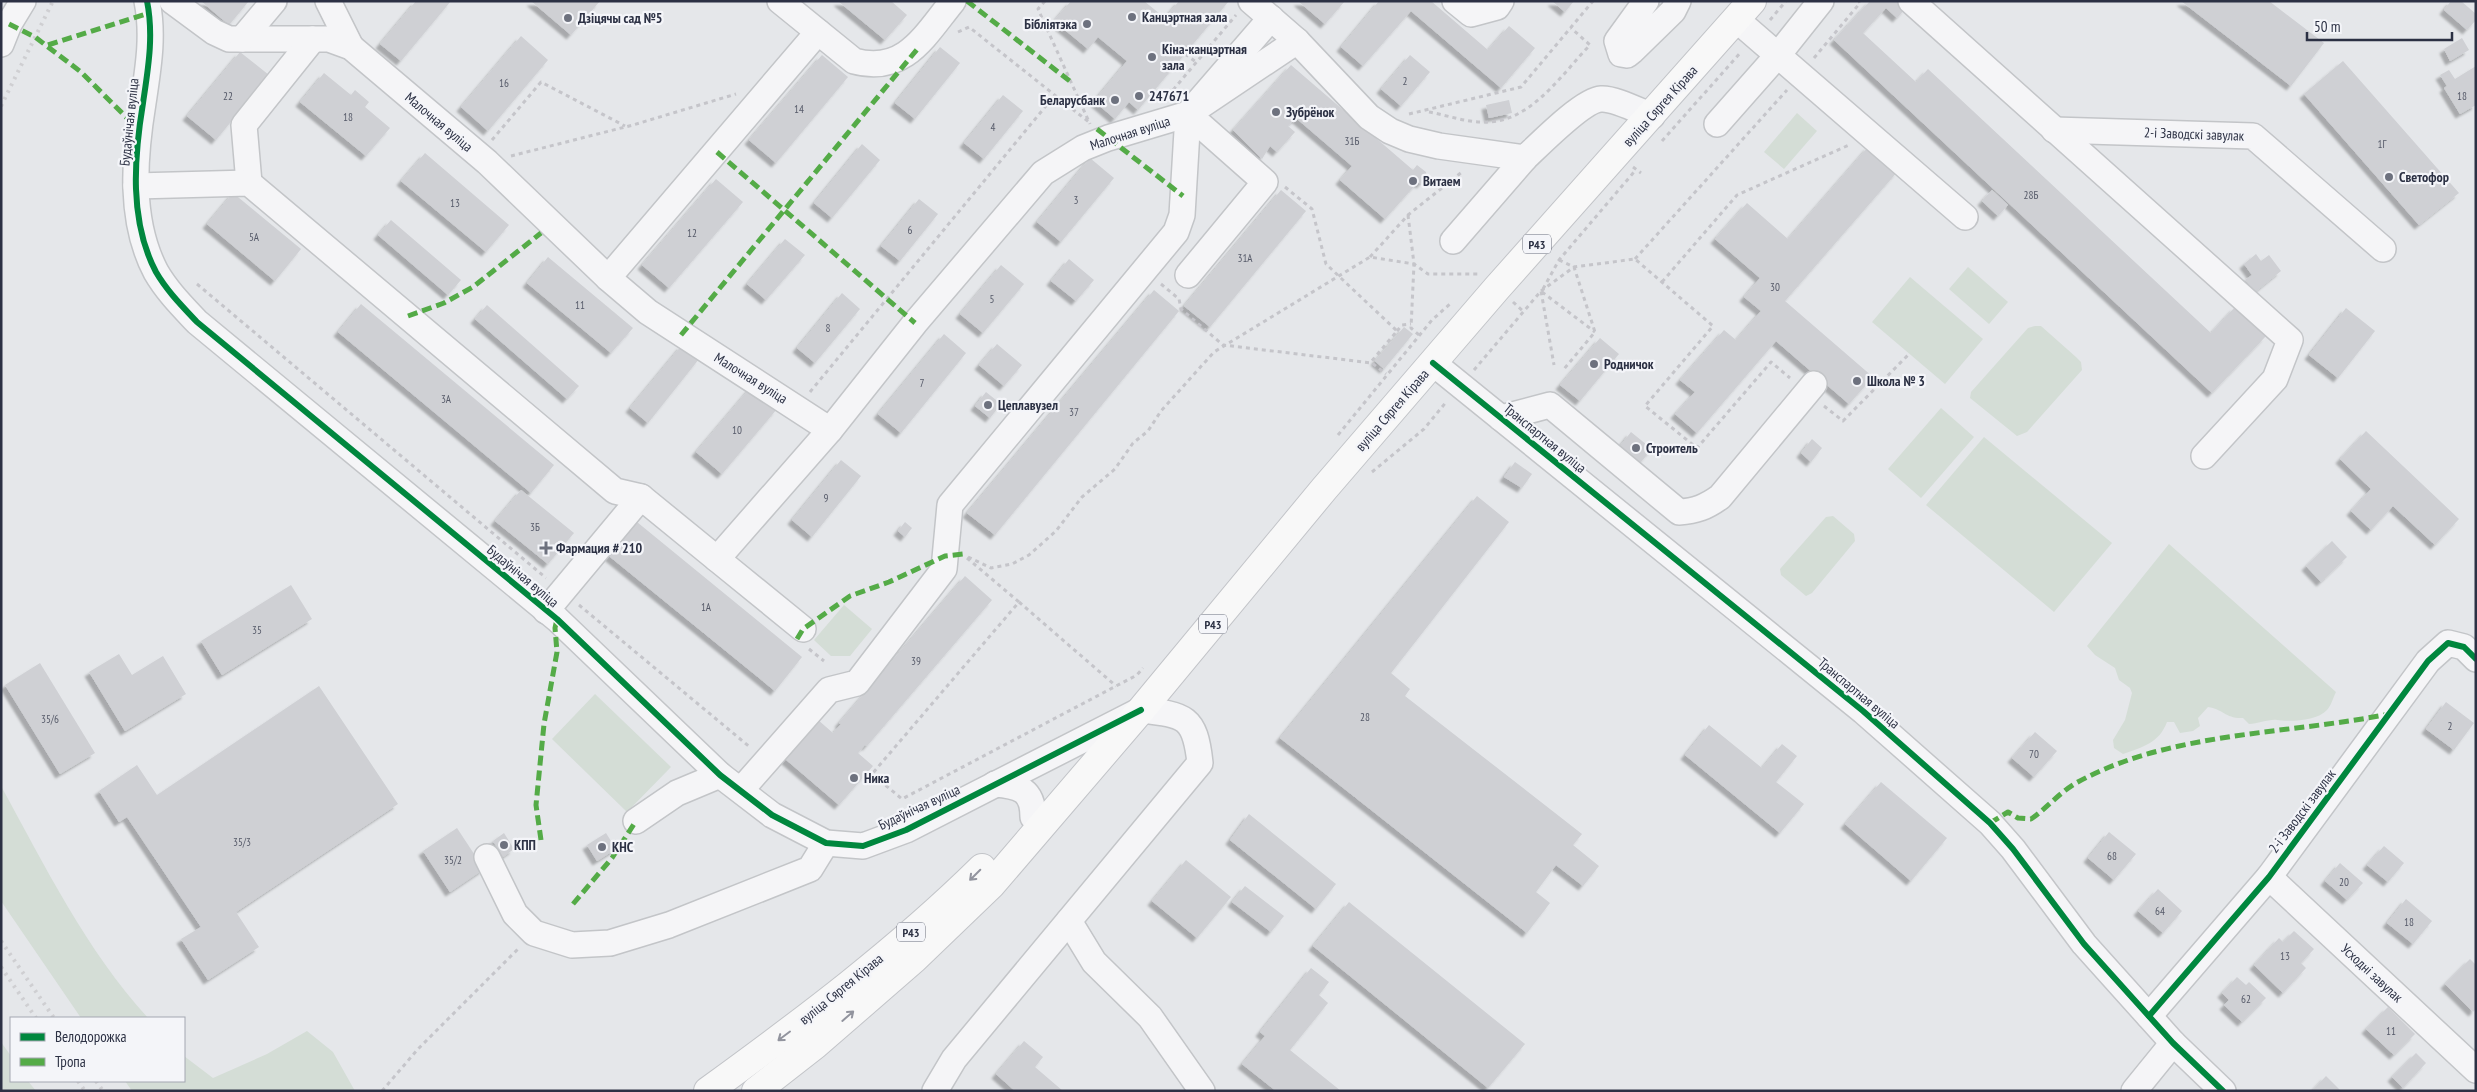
<svg xmlns="http://www.w3.org/2000/svg" width="2477" height="1092" font-family="'PT Sans Narrow',sans-serif">
<defs>
<filter id="shadow"><feDropShadow dx="-4.5" dy="4.5" stdDeviation="1" flood-color="#0004"/></filter>
</defs>
<rect width="100%" height="100%" fill="#e5e7ea"/>
<!-- green -->
<g fill="#d4ddd6">
<path d="M1797,113L1817,131L1784,169L1764,152Z"/>
<path d="M1968,267L2008,302L1989,324L1949,289Z"/>
<path d="M1910,277L1983,339L1945,384L1872,322Z"/>
<path d="M2035,326H2041L2076,357L2081,362L2082,370L2027,432L2017,436L1975,402L1970,398L1971,392L2028,328Z"/>
<path d="M1941,408L1974,437L1921,498L1888,469Z"/>
<path d="M1984,437L2112,543L2054,612L1926,505Z"/>
<path d="M1833,516L1854,534L1855,541L1812,593L1806,596L1781,575L1780,569L1826,517Z"/>
<path d="M2169,544L2336,692C2333,698 2331,706 2327,710C2317,721 2290,722 2277,720C2269,719 2258,724 2249,724L2243,718C2226,719 2223,709 2208,707L2198,718L2200,726L2193,731L2180,733L2174,722H2167C2159,743 2143,747 2123,754L2114,748L2113,740L2125,720L2132,693L2130,688L2119,680L2115,668L2095,655L2087,646Z"/>
<path d="M844,605L872,629L850,656H831L814,640Z"/>
<path d="M595,694L671,767L627,812L552,739Z"/>
<path d="M1,786C45,866 86,950 148,1018H81L1,901Z"/>
<path d="M307,1031L333,1052L355,1091H132L125,1081H184V1056L213,1078L267,1054Z"/>
<path d="M1,1042L11,1056V1081H28L36,1091H1Z"/>
</g>
<!-- building -->
<g fill="#cfd0d4" filter="url(#shadow)">
<path d="M201,1H249L229,25Z"/>
<path d="M416,1H451L401,61L380,44Z"/>
<path d="M531,1H600L571,35Z"/>
<path d="M838,1H891L907,15L885,40Z"/>
<path d="M1071,1H1144L1165,18L1179,1H1229L1138,110L1129,102L1115,119L1094,101L1127,61L1098,37L1088,49L1054,21Z"/>
<path d="M1298,1H1345L1325,24Z"/>
<path d="M1379,1H1431L1488,50L1509,26L1535,48L1501,88L1411,11L1363,66L1341,47Z"/>
<path d="M1552,1H1574L1565,12Z"/>
<path d="M1870,1H1898L1906,8L1897,18L1886,8L1863,33L1916,82L1928,69L2211,333L2235,307L2266,336L2212,393L1834,40Z"/>
<path d="M2181,1H2269L2324,43L2291,86Z"/>
<path d="M2451,1H2461L2476,14V20L2467,30L2444,10Z"/>
<path d="M521,36L548,60L488,131L461,107Z"/>
<path d="M2462,38L2469,50L2450,61L2444,49Z"/>
<path d="M940,47L960,63L915,119L895,103Z"/>
<path d="M240,52L269,75L216,140L187,116Z"/>
<path d="M822,55L848,77L776,163L749,140Z"/>
<path d="M1410,55L1430,72L1401,106L1381,89Z"/>
<path d="M2343,61L2459,193L2419,225L2304,94Z"/>
<path d="M1291,65L1413,170L1417,165L1426,172L1427,177L1421,184L1418,182L1385,219L1340,180L1352,166L1296,118L1288,126L1295,132L1277,152L1270,146L1262,159L1233,130Z"/>
<path d="M2476,66V105L2460,114L2444,88L2447,86L2440,75L2449,70L2455,79Z"/>
<path d="M324,73L351,95L355,90L369,102L365,107L390,128L366,156L300,102Z"/>
<path d="M1003,95L1023,111L984,159L964,143Z"/>
<path d="M1509,100L1512,113L1489,118L1486,105Z"/>
<path d="M862,144L880,160L832,218L814,203Z"/>
<path d="M1869,146L1898,171L1785,301L1873,377L1849,404L1776,341L1697,433L1675,414L1695,392L1680,380L1724,330L1736,340L1761,311L1744,297L1760,278L1715,239L1747,203L1788,239Z"/>
<path d="M425,153L509,225L486,252L401,181Z"/>
<path d="M1090,158L1114,178L1061,242L1037,222Z"/>
<path d="M716,179L743,202L669,288L642,265Z"/>
<path d="M1281,190L1306,211L1210,327L1184,306Z"/>
<path d="M1992,190L2008,205L1998,216L1982,201Z"/>
<path d="M233,193L301,249L275,281L207,224Z"/>
<path d="M919,199L938,214L900,261L881,246Z"/>
<path d="M391,220L461,280L448,295L378,235Z"/>
<path d="M785,239L805,255L766,300L747,284Z"/>
<path d="M2256,254L2261,261L2269,255L2281,271L2255,292L2245,280L2252,275L2244,264Z"/>
<path d="M548,257L633,328L611,353L527,283Z"/>
<path d="M1069,259L1094,280L1076,301L1051,281Z"/>
<path d="M1001,265L1024,284L983,333L960,314Z"/>
<path d="M1154,290L1179,311L995,535L967,513Z"/>
<path d="M842,293L860,309L815,363L797,348Z"/>
<path d="M361,304L554,465L531,493L338,332Z"/>
<path d="M487,305L579,386L567,399L475,319Z"/>
<path d="M2346,308L2375,331L2338,378L2309,355Z"/>
<path d="M1404,327L1413,334L1384,369L1375,361Z"/>
<path d="M944,334L966,353L901,433L878,414Z"/>
<path d="M1600,338L1619,354L1580,401L1560,385Z"/>
<path d="M997,344L1022,365L1004,386L979,365Z"/>
<path d="M682,345L699,359L648,423L630,408Z"/>
<path d="M751,387L777,409L722,474L696,452Z"/>
<path d="M986,392L1001,404L990,418L975,406Z"/>
<path d="M2366,431L2459,519L2435,545L2393,506L2371,530L2351,511L2371,489L2340,459Z"/>
<path d="M1631,432L1652,449L1640,463L1620,446Z"/>
<path d="M1812,439L1822,448L1811,462L1801,453Z"/>
<path d="M841,460L861,476L812,537L792,520Z"/>
<path d="M1515,462L1532,474L1522,488L1504,477Z"/>
<path d="M521,490L574,533L548,564L495,521Z"/>
<path d="M1477,496L1509,522L1391,673L1410,689L1405,696L1582,834L1573,845L1599,866L1583,886L1556,865L1536,892L1550,903L1527,933L1280,738Z"/>
<path d="M637,522L802,657L775,691L609,556Z"/>
<path d="M905,522L912,528L905,537L898,531Z"/>
<path d="M2332,541L2347,557L2321,582L2306,566Z"/>
<path d="M965,576L992,600L867,746L865,745L858,753L873,766L839,805L784,758L817,719L833,733L841,724L839,723Z"/>
<path d="M291,585L312,619L222,675L201,641Z"/>
<path d="M119,654L132,675L163,656L186,694L125,731L89,672Z"/>
<path d="M40,663L95,753L60,774L5,685Z"/>
<path d="M319,686L398,804L236,912L259,947L208,980L181,939L201,927L127,817L119,822L99,791L137,765L157,795Z"/>
<path d="M2446,702L2474,723L2454,750L2426,729Z"/>
<path d="M1709,725L1762,768L1782,744L1797,756L1776,782L1804,804L1780,833L1685,755Z"/>
<path d="M2035,732L2057,751L2034,777L2012,758Z"/>
<path d="M1881,782L1947,838L1911,881L1845,824Z"/>
<path d="M1249,814L1336,884L1316,909L1230,840Z"/>
<path d="M457,828L484,869L450,892L423,851Z"/>
<path d="M2109,832L2136,854L2114,880L2088,858Z"/>
<path d="M504,833L514,849L503,857L493,841Z"/>
<path d="M606,833L616,849L597,861L587,845Z"/>
<path d="M2384,846L2404,863L2388,882L2367,865Z"/>
<path d="M1186,860L1231,897L1197,938L1152,901Z"/>
<path d="M2340,863L2363,883L2347,900L2325,881Z"/>
<path d="M1245,886L1284,916L1271,932L1232,902Z"/>
<path d="M2158,889L2182,911L2163,933L2138,911Z"/>
<path d="M2406,899L2432,921L2413,944L2387,923Z"/>
<path d="M1349,902L1525,1044L1488,1088L1313,946Z"/>
<path d="M2294,931L2314,949L2301,963L2306,968L2283,993L2254,965L2279,938L2283,942Z"/>
<path d="M2470,959L2476,965V1009L2473,1012L2445,984Z"/>
<path d="M1311,968L1329,982L1319,995L1328,1003L1290,1050L1341,1091H1276L1242,1064L1265,1036L1260,1032Z"/>
<path d="M2237,977L2246,985L2249,982L2266,998L2242,1022L2224,1005L2229,1000L2222,993Z"/>
<path d="M2388,1007L2415,1034L2394,1055L2366,1029Z"/>
<path d="M1024,1041L1043,1057L1035,1067L1063,1091H1015L996,1074Z"/>
<path d="M2416,1053L2426,1063L2403,1088L2392,1077Z"/>
<path d="M2326,1076L2341,1091H2312Z"/>
</g>
<g fill="none" stroke-linecap="round" stroke-linejoin="round">
<!-- minor casing -->
<g stroke="#c3c5c8" stroke-width="28">
<g id="minor">
<path d="M147,1C154,36 148,69 143,103C134,158 129,221 156,272C167,291 182,306 197,322L557,619L720,775L772,815L826,843L863,846L906,830L1141,710C1185,715 1195,716 1200,763L954,1059L935,1091"/>
<path d="M172,1L214,32L229,39H329L351,47L487,162L608,278L648,312L830,430L915,323L1043,173L1083,148L1108,138L1188,114L1271,18"/>
<path d="M328,1L351,47"/>
<path d="M780,1L854,61C905,75 925,35 953,1"/>
<path d="M1251,1L1297,41L1369,117L1390,131L1409,139L1439,146L1525,158C1540,144 1583,100 1601,99C1614,98 1639,111 1652,116"/>
<path d="M1455,1L1471,14L1497,7L1501,1"/>
<path d="M1646,1L1617,41L1621,54L1627,55L1632,51L1673,11L1678,1"/>
<path d="M1911,1L2290,340L2275,379L2204,456"/>
<path d="M1737,20L1965,217"/>
<path d="M242,39L274,1"/>
<path d="M1,44L9,24L23,1"/>
<path d="M1188,114L1265,182L1188,275"/>
<path d="M1717,124L1778,55L1821,1"/>
<path d="M2054,130L2253,136L2383,249"/>
<path d="M249,183L244,125L313,39"/>
<path d="M136,186L249,183L615,491L641,497"/>
<path d="M1453,241L1525,158"/>
<path d="M608,278L818,32"/>
<path d="M1433,363L1863,711L1990,823L2013,849L2084,944L2173,1043L2223,1091"/>
<path d="M1501,418L1550,405L1679,512C1696,511 1706,507 1720,497L1814,384"/>
<path d="M546,611L641,497L717,559"/>
<path d="M803,629L717,559L830,430"/>
<path d="M995,784C1020,786 1033,790 1033,817"/>
<path d="M741,790L829,690L857,683L944,569L950,505L1176,232L1182,215L1188,114L1297,41"/>
<path d="M636,821L677,793L720,775"/>
<path d="M487,857L515,914L534,933L572,945L610,943L669,925L810,869L826,843"/>
<path d="M2269,877L2476,1070"/>
<path d="M1069,921L1094,962L1150,1017L1202,1091"/>
<path d="M2149,1016L2269,877L2428,661L2448,643L2464,647L2476,659"/>
<path d="M2134,1091L2173,1043"/>
</g>
</g>
<!-- major casing -->
<g stroke="#c2c4c8" stroke-width="30">
<g id="major">
<path d="M708,1091C803,1022 899,950 982,868"/>
<path d="M756,1091L815,1045L914,959L991,885L1141,710L1324,489L1497,288L1752,1"/>
</g>
</g>
<!-- path -->
<g stroke="#c5c5ca" stroke-width="3" stroke-dasharray="4 4" stroke-linecap="butt">
<path d="M1045,1L1038,9L1090,124"/>
<path d="M1770,20L1786,1"/>
<path d="M958,32L969,27L1090,123"/>
<path d="M1185,54L1196,62"/>
<path d="M1814,58L1860,3L1859,1"/>
<path d="M1168,96L1236,15"/>
<path d="M1429,112C1446,115 1465,122 1482,122C1529,125 1561,75 1590,45L1571,28"/>
<path d="M1409,114L1521,87L1593,1"/>
<path d="M492,140L541,82L625,126"/>
<path d="M1662,141L1741,52"/>
<path d="M511,156L633,125L736,94"/>
<path d="M1633,167L1641,173"/>
<path d="M1285,187L1312,209L1326,264L1397,331L1370,363"/>
<path d="M1408,215L1414,264L1411,328L1419,335"/>
<path d="M1370,257L1408,215L1462,172"/>
<path d="M1635,259L1787,90"/>
<path d="M1559,260L1574,267L1595,332L1564,369"/>
<path d="M1662,282L1737,195L1849,145"/>
<path d="M197,284L546,578"/>
<path d="M1161,284L1179,299L1181,309L1223,345L1372,363L1386,374"/>
<path d="M1543,289L1559,260L1634,172"/>
<path d="M1541,291L1574,267L1635,259L1713,326L1645,406L1697,448L1771,362L1790,378"/>
<path d="M1542,292L1595,332"/>
<path d="M1513,302L1524,312"/>
<path d="M1397,331L1402,325L1411,324"/>
<path d="M1474,370L1541,291L1554,365"/>
<path d="M810,392L1055,95"/>
<path d="M1824,406L1843,421L1909,354"/>
<path d="M1338,435L1432,320L1451,303"/>
<path d="M1372,472L1424,429L1447,401"/>
<path d="M968,557L991,568L1012,564L1029,555L1056,531L1082,497L1115,469L1133,443L1148,431L1161,411L1214,352L1370,257L1414,264L1428,274H1480"/>
<path d="M967,558L1019,602L872,774L902,799L1137,675L1143,668"/>
<path d="M1019,602L1116,686"/>
<path d="M579,605L751,748"/>
<path d="M809,649L824,661"/>
<path d="M382,1091L418,1049L520,947"/>
</g>
<!-- minor -->
<use href="#minor" stroke="#f5f5f7" stroke-width="25"/>
<!-- major -->
<use href="#major" stroke="#f8f8f8" stroke-width="28"/>
<!-- rail -->
<g stroke="#cfcfd2" stroke-width="4" stroke-dasharray="2.5 5" stroke-linecap="butt">
<path d="M1,106L53,1"/>
<path d="M1,941L54,1018"/>
<path d="M1,967L36,1018"/>
<path d="M78,1081L85,1091"/>
<path d="M96,1081L103,1091"/>
</g>
<!-- quiet -->
<g stroke="#54ab47" stroke-width="5" stroke-dasharray="10 5" stroke-linecap="butt">
<path d="M967,1L1071,82"/>
<path d="M9,24L35,37L81,72L139,130"/>
<path d="M48,45L149,13"/>
<path d="M1097,129L1183,196"/>
<path d="M717,152L915,323"/>
<path d="M408,316L444,303L473,287L541,233"/>
<path d="M681,335L919,47"/>
<path d="M797,639L803,629L850,596L889,582L945,556L963,554"/>
<path d="M1990,823L2008,812L2018,818L2031,819C2047,808 2059,793 2076,783C2170,731 2286,735 2389,714"/>
<path d="M541,840L536,805L544,724L557,652L555,628L557,619"/>
<path d="M573,904L612,858L636,821"/>
</g>
<!-- cycleway casing -->
<g stroke="#f4f5f9" stroke-width="9">
<g id="cycleway">
<path d="M147,1C154,36 148,69 143,103C134,158 129,221 156,272C167,291 182,306 197,322L557,619L720,775L772,815L826,843L863,846L906,830L1141,710"/>
<path d="M1433,363L1863,711L1990,823L2013,849L2084,944L2173,1043L2223,1091"/>
<path d="M2149,1016L2269,877L2428,661L2448,643L2464,647L2476,659"/>
</g>
</g>
<!-- cycleway -->
<use href="#cycleway" stroke="#00873e" stroke-width="6"/>
</g>
<!-- one-way arrows -->
<defs><path id="oneway-shaft" d="M-6 0H5M1.5-3L5.5 0L1.5 3" fill="none" stroke-width="1.6" stroke-linecap="round" stroke-linejoin="round" transform="scale(1.25)"/></defs>
<g stroke="#92949e">
<use href="#oneway-shaft" transform="translate(975 875) rotate(135)"/>
<use href="#oneway-shaft" transform="translate(848 1016) rotate(-41)"/>
<use href="#oneway-shaft" transform="translate(784 1036) rotate(143)"/>
</g>
<!-- markers -->
<g fill="#6d717e" stroke="#f4f5f9" stroke-width="2">
<circle cx="1132" cy="17" r="5"/>
<circle cx="568" cy="18" r="5"/>
<circle cx="1087" cy="24" r="5"/>
<circle cx="1152" cy="57" r="5"/>
<circle cx="1139" cy="96" r="5"/>
<circle cx="1115" cy="100" r="5"/>
<circle cx="1276" cy="112" r="5"/>
<circle cx="2389" cy="177" r="5"/>
<circle cx="1413" cy="181" r="5"/>
<circle cx="1594" cy="364" r="5"/>
<circle cx="1857" cy="381" r="5"/>
<circle cx="988" cy="405" r="5"/>
<circle cx="1636" cy="448" r="5"/>
<path d="M543.5 540.5h5v5h5v5h-5v5h-5v-5h-5v-5h5z"/>
<circle cx="854" cy="778" r="5"/>
<circle cx="504" cy="845" r="5"/>
<circle cx="602" cy="847" r="5"/>
</g>
<g text-anchor="middle" dominant-baseline="central" stroke-width="4.5" stroke-linejoin="round" paint-order="stroke">
<!-- number labels -->
<g font-size="11" fill="#565a69">
<text x="1405" y="81">2</text>
<text x="504" y="83">16</text>
<text x="228" y="96">22</text>
<text x="2462" y="96">18</text>
<text x="799" y="109">14</text>
<text x="348" y="117">18</text>
<text x="993" y="127">4</text>
<text x="1352" y="141">31Б</text>
<text x="2382" y="144">1Г</text>
<text x="2031" y="195">28Б</text>
<text x="1076" y="200">3</text>
<text x="455" y="203">13</text>
<text x="910" y="230">6</text>
<text x="692" y="233">12</text>
<text x="254" y="237">5А</text>
<text x="1245" y="258">31А</text>
<text x="1775" y="287">30</text>
<text x="992" y="299">5</text>
<text x="580" y="305">11</text>
<text x="828" y="328">8</text>
<text x="922" y="383">7</text>
<text x="446" y="399">3А</text>
<text x="1074" y="412">37</text>
<text x="737" y="430">10</text>
<text x="826" y="498">9</text>
<text x="535" y="527">3Б</text>
<text x="706" y="607">1А</text>
<text x="257" y="630">35</text>
<text x="916" y="661">39</text>
<text x="1365" y="717">28</text>
<text x="50" y="719">35/6</text>
<text x="2450" y="726">2</text>
<text x="2034" y="754">70</text>
<text x="242" y="842">35/3</text>
<text x="2112" y="856">68</text>
<text x="453" y="860">35/2</text>
<text x="2344" y="882">20</text>
<text x="2160" y="911">64</text>
<text x="2409" y="922">18</text>
<text x="2285" y="956">13</text>
<text x="2246" y="999">62</text>
<text x="2391" y="1031">11</text>
</g>
<!-- shield labels -->
<g fill="#f4f5f9" stroke="#686c7a" stroke-width="1">
<rect x="1523" y="234.5" width="28" height="19" rx="4"/>
<rect x="1199" y="614.5" width="28" height="19" rx="4"/>
<rect x="897" y="922.5" width="28" height="19" rx="4"/>
</g>
<g font-size="12" font-weight="bold" fill="#2c3144">
<text x="1537" y="244">Р43</text>
<text x="1213" y="624">Р43</text>
<text x="911" y="932">Р43</text>
</g>
<!-- poi labels -->
<g font-size="14" font-weight="bold" fill="#2c3144" stroke="#f4f5f9" text-anchor="start">
<text x="1142" y="17">Канцэртная зала</text>
<text x="578" y="18">Дзіцячы сад №5</text>
<text x="1077" y="24" text-anchor="end">Бібліятэка</text>
<text x="1162" y="49">Кіна-канцэртная<tspan x="1162" dy="16">зала</tspan></text>
<text x="1149" y="96">247671</text>
<text x="1105" y="100" text-anchor="end">Беларусбанк</text>
<text x="1286" y="112">Зубрёнок</text>
<text x="2399" y="177">Светофор</text>
<text x="1423" y="181">Витаем</text>
<text x="1604" y="364">Родничок</text>
<text x="1867" y="381">Школа № 3</text>
<text x="998" y="405">Цеплавузел</text>
<text x="1646" y="448">Строитель</text>
<text x="556" y="548">Фармация # 210</text>
<text x="864" y="778">Ника</text>
<text x="514" y="845">КПП</text>
<text x="612" y="847">КНС</text>
</g>
<!-- street labels -->
<g font-size="14" fill="#2c3144" stroke="#f4f5f9">
<text transform="translate(1660 106) rotate(-48)">вуліца Сяргея Кірава</text>
<text transform="translate(129 122) rotate(-84)">Будаўнічая вуліца</text>
<text transform="translate(439 122) rotate(40)">Малочная вуліца</text>
<text transform="translate(1130 133) rotate(-18)">Малочная вуліца</text>
<text transform="translate(2194 134) rotate(2)">2-і Заводскі завулак</text>
<text transform="translate(751 378) rotate(32)">Малочная вуліца</text>
<text transform="translate(1392 410) rotate(-49)">вуліца Сяргея Кірава</text>
<text transform="translate(1545 438) rotate(39)">Транспартная вуліца</text>
<text transform="translate(523 576) rotate(40)">Будаўнічая вуліца</text>
<text transform="translate(1859 693) rotate(40)">Транспартная вуліца</text>
<text transform="translate(919 807) rotate(-25)">Будаўнічая вуліца</text>
<text transform="translate(2302 811) rotate(-53)">2-і Заводскі завулак</text>
<text transform="translate(2372 973) rotate(43)">Усходні завулак</text>
<text transform="translate(841 989) rotate(-39)">вуліца Сяргея Кірава</text>
</g>
</g>
<!-- border -->
<rect width="2477" height="1092" fill="none" stroke="#2c3144" stroke-width="5"/>
<!-- legend -->
<rect x="10" y="1017" width="175" height="65" fill="#f4f5f9" stroke="#a4a7b1"/>
<rect x="20" y="1033" width="25" height="8" fill="#00873e" stroke="#a4a7b1"/>
<text x="55" y="1042" font-size="15" fill="#2c3144">Велодорожка</text>
<rect x="20" y="1058" width="25" height="8" fill="#54ab47" stroke="#a4a7b1"/>
<text x="55" y="1067" font-size="15" fill="#2c3144">Тропа</text>
<!-- scale -->
<path d="M2307 32v8h145v-8" fill="none" stroke="#2c3144" stroke-width="2.5"/>
<text x="2314" y="32" font-size="15" fill="#2c3144" stroke="#f4f5f9" stroke-width="4" paint-order="stroke">50 m</text>
</svg>
